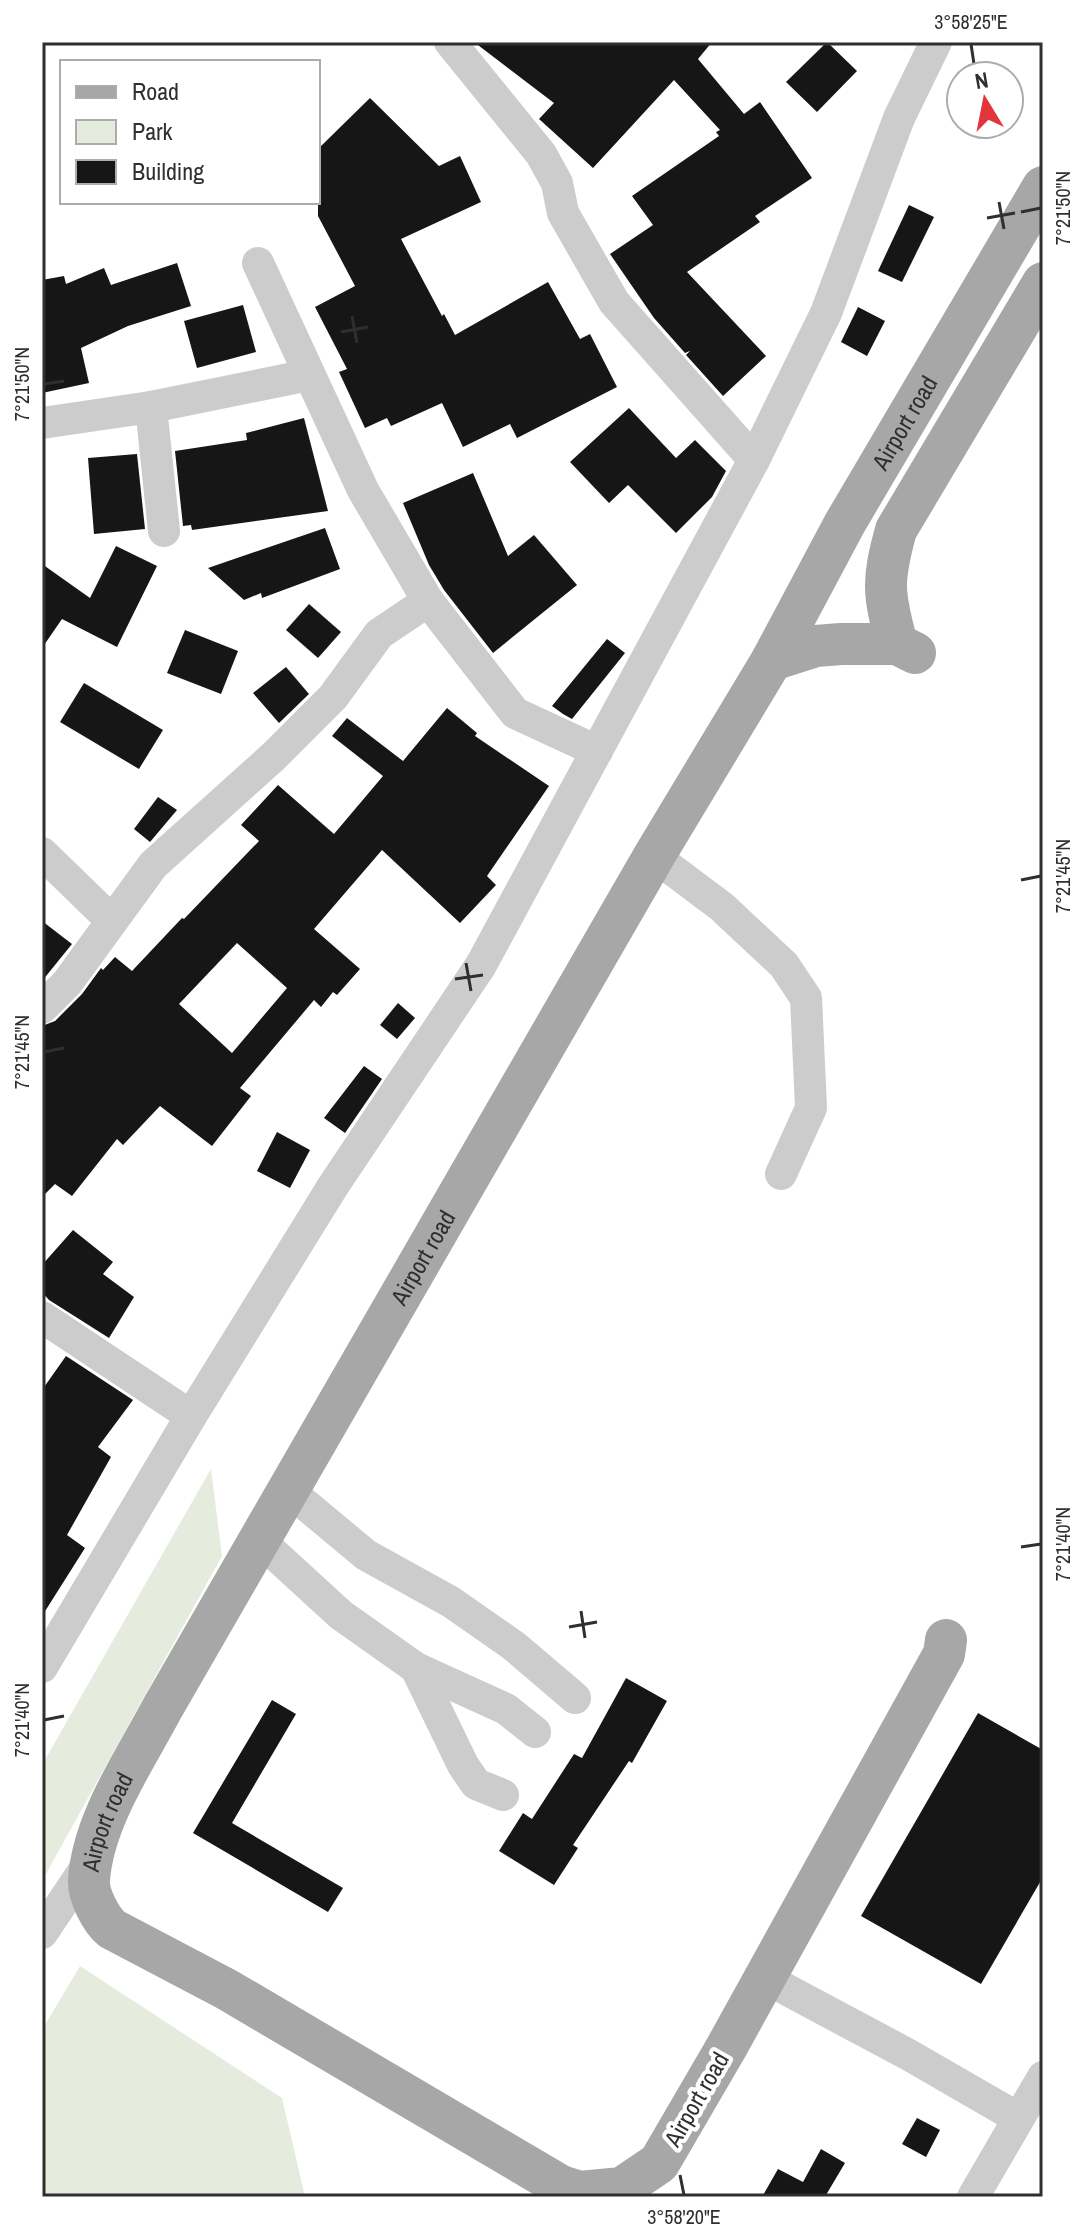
<svg xmlns="http://www.w3.org/2000/svg" width="1085" height="2239" font-family="'Archivo Narrow',sans-serif">
<rect width="100%" height="100%" fill="#fff"/>
<!-- green -->
<g fill="#e5ecdd">
<path d="M211,1469L222,1556L42,1881V1765Z"/>
<path d="M80,1966L282,2098L305,2197H42V2030Z"/>
</g>
<!-- building -->
<g fill="#161616" fill-rule="evenodd">
<path d="M474,42H712L698,59L744,114L760,102L812,178L755,216L760,222L687,272L766,356L723,396L686,355L690,351L685,353L654,318L610,254L653,225L632,196L719,136L716,132L720,130L674,80L593,168L539,119L554,103Z"/>
<path d="M827,42L857,71L817,112L786,82Z"/>
<path d="M370,98L439,166L460,156L481,202L401,239L442,316L444,314L455,335L548,282L580,339L590,334L617,387L517,438L510,424L463,447L442,403L391,426L387,418L365,428L339,372L347,369L315,307L355,286L318,216V149Z"/>
<path d="M909,205L934,217L902,282L878,271Z"/>
<path d="M177,263L191,306L128,326L81,348L89,383L42,393V280L64,276L66,284L104,268L111,285Z"/>
<path d="M243,305L256,352L197,368L184,321Z"/>
<path d="M858,307L885,321L867,356L841,342Z"/>
<path d="M629,408L676,458L695,440L726,471L712,497L676,533L628,485L609,503L570,462Z"/>
<path d="M304,418L328,511L192,530L191,525L183,526L175,451L247,440L246,433Z"/>
<path d="M137,454L145,529L94,534L88,458Z"/>
<path d="M473,473L508,556L534,535L577,585L493,653L444,590L429,565L403,503Z"/>
<path d="M325,528L340,569L262,598L261,593L244,600L208,568Z"/>
<path d="M116,546L157,566L117,647L62,619L42,648V564L90,598Z"/>
<path d="M309,604L341,632L318,658L286,630Z"/>
<path d="M185,630L238,651L221,694L167,673Z"/>
<path d="M607,639L625,653L572,719L563,714L552,706Z"/>
<path d="M286,667L309,694L279,723L253,693Z"/>
<path d="M84,683L163,730L139,769L60,722Z"/>
<path d="M447,708L477,733L475,736L549,786L487,876L496,885L460,923L382,850L314,929L360,969L337,995L333,992L321,1007L314,1000L240,1088L251,1096L212,1146L160,1106L123,1145L117,1139L72,1196L55,1184L42,1197V1026L55,1021L82,994L101,968L103,970L115,957L132,971L182,918L184,919L259,841L241,825L278,785L334,834L383,776L332,736L347,718L403,761ZM237,943L287,988L232,1053L179,1004Z"/>
<path d="M158,797L177,810L150,842L134,829Z"/>
<path d="M42,921L72,944L42,981Z"/>
<path d="M398,1003L415,1018L397,1039L380,1025Z"/>
<path d="M364,1066L382,1079L345,1133L324,1118Z"/>
<path d="M277,1132L310,1150L290,1188L257,1171Z"/>
<path d="M73,1230L113,1262L103,1274L134,1297L109,1338L49,1300L42,1292V1265Z"/>
<path d="M66,1356L133,1400L98,1447L111,1457L67,1535L85,1548L42,1616V1390Z"/>
<path d="M626,1678L667,1701L632,1763L629,1761L573,1845L578,1848L554,1885L499,1851L523,1813L532,1819L574,1754L582,1758Z"/>
<path d="M272,1700L296,1714L232,1823L343,1888L328,1912L193,1833Z"/>
<path d="M978,1713L1043,1750V1877L981,1984L861,1916Z"/>
<path d="M917,2118L940,2130L926,2157L902,2144Z"/>
<path d="M821,2149L845,2163L826,2195L831,2197H762L778,2169L803,2182Z"/>
</g>
<g fill="none" stroke-linecap="round" stroke-linejoin="round">
<!-- minor -->
<g stroke="#ccc" stroke-width="32">
<path d="M450,42L541,154L557,183L563,213L614,302L754,460"/>
<path d="M258,263L363,490L428,601L515,713L597,751"/>
<path d="M151,407L164,531"/>
<path d="M42,423L151,407L309,375"/>
<path d="M42,853L112,921"/>
<path d="M654,856L722,907L784,965L806,998L811,1108L781,1174"/>
<path d="M42,1008L67,983L153,865L274,756L333,697L379,634L428,601"/>
<path d="M42,1317L191,1416"/>
<path d="M288,1490L366,1555L451,1602L514,1646L575,1698"/>
<path d="M259,1540L341,1615L416,1668L506,1709L535,1732"/>
<path d="M42,1667L191,1416L333,1186L481,965L754,460L826,313L899,118L936,42"/>
<path d="M416,1668L463,1765L476,1784L503,1795"/>
<path d="M42,1933L93,1857"/>
<path d="M765,1978L909,2055L1018,2118"/>
<path d="M973,2197L1043,2077"/>
</g>
<!-- major -->
<g stroke="#a7a7a7" stroke-width="42">
<path d="M915,653L897,644C883,593 882,581 896,530L1043,283"/>
<path d="M772,660L816,646L841,644H897"/>
<path id="s1" d="M946,1640L944,1654L726,2048L659,2163L622,2188L580,2192L561,2186L226,1989L112,1929C101,1920 88,1895 89,1880C93,1820 135,1760 163,1707L654,856L772,660L845,523L1043,187"/>
</g>
</g>
<!-- ticks -->
<path fill="none" stroke="#2f2f2f" stroke-width="3" d="M971,44L974,64M999,202L1004,229M1021,212L1041,208M987,218L1015,213M352,316L357,343M341,332L368,327M44,384L64,381M1021,880L1041,876M466,963L471,991M455,979L483,975M44,1052L64,1048M1021,1547L1041,1544M581,1611L585,1638M569,1627L597,1622M44,1720L64,1716M680,2175L684,2195"/>
<g text-anchor="middle" dominant-baseline="central" stroke-width="8" stroke-linejoin="round" paint-order="stroke">
<!-- street labels -->
<g font-size="24" fill="#2f2f2f" stroke="#fff">
<text stroke="none"><textPath href="#s1" startOffset="2950">Airport road</textPath></text>
<text stroke="none"><textPath href="#s1" startOffset="1986">Airport road</textPath></text>
<text stroke="none"><textPath href="#s1" startOffset="1338">Airport road</textPath></text>
<text transform="translate(696 2099) rotate(-60)">Airport road</text>
</g>
</g>
<!-- border -->
<rect width="1085" height="2239" fill="none" stroke="#ffffff" stroke-width="88"/>
<!-- legend -->
<rect x="60" y="60" width="260" height="144" fill="#ffffff" stroke="#acacac" stroke-width="2"/>
<rect x="76" y="86" width="40" height="12" fill="#a7a7a7" stroke="#acacac" stroke-width="2"/>
<text x="132" y="100" font-size="24" fill="#2f2f2f">Road</text>
<rect x="76" y="120" width="40" height="24" fill="#e5ecdd" stroke="#acacac" stroke-width="2"/>
<text x="132" y="140" font-size="24" fill="#2f2f2f">Park</text>
<rect x="76" y="160" width="40" height="24" fill="#161616" stroke="#acacac" stroke-width="2"/>
<text x="132" y="180" font-size="24" fill="#2f2f2f">Building</text>
<!-- north arrow -->
<g transform="translate(985 100) rotate(350)"><circle r="38" fill="#ffffff" stroke="#acacac" stroke-width="2"/>
<path d="M0-6L14 30L0 20L-14 30Z" fill="#e2353c"/>
<text y="-12" font-size="22" font-weight="bold" text-anchor="middle" fill="#2f2f2f">N</text>
</g>
<rect x="44" y="44" width="997" height="2151" fill="none" stroke="#2f2f2f" stroke-width="3"/>
<g font-size="20" text-anchor="middle" fill="#2f2f2f">
<text x="971" y="29">3°58'25"E</text>
<text transform="translate(1063 208) rotate(-90)" y="7">7°21'50"N</text>
<text transform="translate(22 384) rotate(-90)" y="7">7°21'50"N</text>
<text transform="translate(1063 876) rotate(-90)" y="7">7°21'45"N</text>
<text transform="translate(22 1052) rotate(-90)" y="7">7°21'45"N</text>
<text transform="translate(1063 1544) rotate(-90)" y="7">7°21'40"N</text>
<text transform="translate(22 1720) rotate(-90)" y="7">7°21'40"N</text>
<text x="684" y="2224">3°58'20"E</text>
</g>
</svg>
